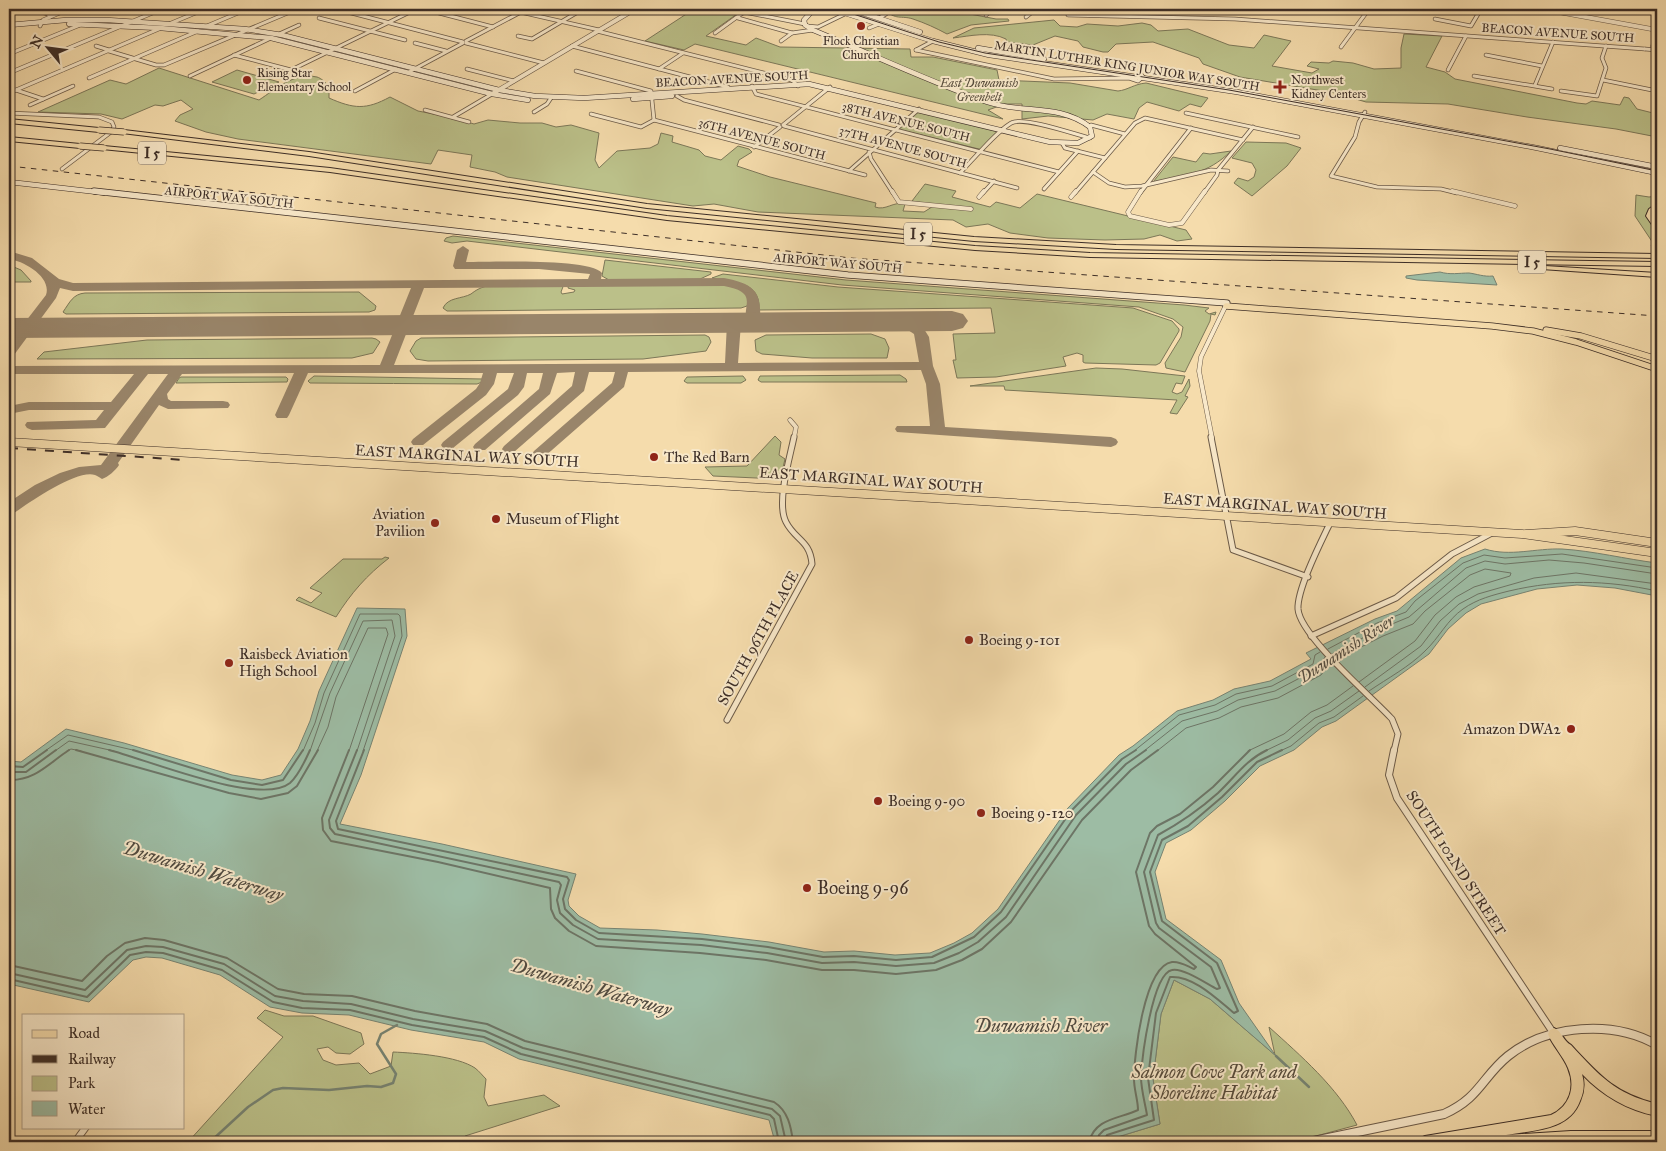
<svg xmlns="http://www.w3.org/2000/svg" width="1666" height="1151" font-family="'IM FELL Great Primer',serif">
<rect width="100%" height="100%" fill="#f5dcac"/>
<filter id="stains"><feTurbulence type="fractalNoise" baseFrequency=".004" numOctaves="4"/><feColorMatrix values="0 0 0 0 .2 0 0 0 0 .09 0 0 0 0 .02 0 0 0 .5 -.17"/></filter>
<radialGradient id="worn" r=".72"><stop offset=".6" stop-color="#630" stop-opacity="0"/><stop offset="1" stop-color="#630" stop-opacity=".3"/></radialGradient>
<!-- green -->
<g fill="#bbc089" stroke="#7c7758">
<path d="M694,9H713L737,14L706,36L746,45L756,38L780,47L910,49L911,57H933L997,70L999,80L1070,83L1118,91C1128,90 1134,84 1146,83L1208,98L1201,107L1190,104L1179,111L1147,102L1139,108L1134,119L1107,114L1093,120L1048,116L1022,119V104H1005L988,110L1003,119L695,44L684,50L645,41Z"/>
<path d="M884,9H944L996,19H1008L1009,21L971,25L947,34C936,28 925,23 913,19C901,15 896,21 884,9Z"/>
<path d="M1054,20L1060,26L1077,27L1087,24L1118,26L1142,23L1151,25L1158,31L1188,29L1229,45L1254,48L1264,35L1291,41L1272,66L1312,73L1319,69L1307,66L1311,62L1329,63L1333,61L1353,63L1374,69L1401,68V48L1404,34L1442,36L1426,67L1445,72L1455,79L1577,103L1586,104L1592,101L1620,105L1624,97L1629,98L1637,109L1657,114V137L1616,129L1527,117L1448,104L1366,102L1335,93L1240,77L1203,64L1199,58L1153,42L1116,44L1108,52H1103L1083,47L1078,41L1055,36L1033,45L1007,42L1006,39C990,31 970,36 953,38L974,28Z"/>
<path d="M159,68L259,100C276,89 294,72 317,77C321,78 326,83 329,86V98C354,109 366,110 390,97L418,111L454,118L474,124L488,120L520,123H542L556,127L571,125L599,133L595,160L599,168L617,151L650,148L658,144L661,133L673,136L672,142L699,150L705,156L721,160L738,146L749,149L752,152L739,160L737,166L770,177L876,203L875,207C886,211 893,201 905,204L903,211L924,212L935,205L912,201L925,184L956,191L952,197L990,207L996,202L1020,208L1037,194L1186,230L1192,239L1177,241L1160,235L1144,239L1105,240L1048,238L1010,233L988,224L966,227L953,220L758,212L714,204L693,206L507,177L495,172L470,167L472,155L438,150L431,164L238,139L206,132L175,121L180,115L193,109L181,100L163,106L155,105L122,119L101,114L38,112L110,80L126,84Z"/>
<path d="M237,70L279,82L254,94L212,82Z"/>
<path d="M921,110L1003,130L983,150L897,129Z"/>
<path d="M1246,142L1286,143L1301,148L1287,166L1252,196L1234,183L1238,178L1248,181L1254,177L1256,170L1252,163L1232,158Z"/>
<path d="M1231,151C1207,175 1185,175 1153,182L1173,157L1196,162L1203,153L1210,154Z"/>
<path d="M1636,195L1649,197L1657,196V203L1647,212L1657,229V250L1651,246L1653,243L1635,216Z"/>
<path d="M453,236L846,280L1184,305L1209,308L1205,311L1209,314L1216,312L1215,315L1211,314L1210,321L1185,372L1166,368L1165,363L1181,337L1183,327L1173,319L1139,307L842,285L467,241L452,243L444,241L446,238Z"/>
<path d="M605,260L711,272V274L700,279L609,280L602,276Z"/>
<path d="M9,265L21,270L31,281V282H13L9,287Z"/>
<path d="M723,274L838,287L1133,308L1172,321L1179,329V331L1160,363L1156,365L1085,363L1083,362V355L1077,353L1063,357L1066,366L996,377L957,378L953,360H956L953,334L995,333L991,308L759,310C761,280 732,283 712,278Z"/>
<path d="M564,284L561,292L562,294L574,292L575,290L568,288L569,284H726C736,287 748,290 749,302L747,306L741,308L457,311H447L443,308C448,297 462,299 471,294C476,290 481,287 491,285Z"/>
<path d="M359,292L376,306L375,310L369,312L66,314L63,312C70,302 73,294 85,293Z"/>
<path d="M871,334L885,339L889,348L887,358H812L762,354L756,351L755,340L766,335Z"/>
<path d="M705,335L709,337L711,342L706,351L643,359L428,361L416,359L410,351L416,341L421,338Z"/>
<path d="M372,338L376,339L380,342L373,353L352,358L37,359L44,352L147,340Z"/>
<path d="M1096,368L1122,369L1185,376L1182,384L1176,383L1172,392L1177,394L1182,392L1189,379L1190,386L1185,396L1188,397L1177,414L1170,413L1177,400L1005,390L1004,386H970Z"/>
<path d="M900,375L906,379L907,382H761L758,380L760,376Z"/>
<path d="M314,376L483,379L482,382L477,384C421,384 366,383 310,383L308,381Z"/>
<path d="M743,376L746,380L741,383H687L684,381L687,377Z"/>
<path d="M181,377H286L288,379L287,382L176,383L179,378Z"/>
<path d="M775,436L781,442L779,455L785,459L781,476L778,479L713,476L705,467L747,466Z"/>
<path d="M385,557L389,558C367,575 351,593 336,617L296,600L299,597L311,603L322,593L310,588L343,559H382Z"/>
<path d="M1174,980L1210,999L1275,1055L1269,1027C1301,1056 1337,1087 1357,1125L1294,1142H1101L1160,1124L1153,1079L1161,1014Z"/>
<path d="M265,1010L284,1016H313L361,1033L364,1044L350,1054L336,1053L328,1047L317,1049L323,1060L336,1065L359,1063L370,1074L391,1066L393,1052C415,1053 457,1056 475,1068C479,1071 482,1075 486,1079L484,1097L488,1106L544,1095L560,1106L465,1136L462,1142H188L283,1037L257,1018Z"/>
</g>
<!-- water -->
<g fill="#9dbca4" stroke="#778372">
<path d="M1440,272C1450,275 1459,273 1469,273C1477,274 1484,277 1493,276L1497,285L1417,280L1406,278V276Z"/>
<path d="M1485,549C1510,557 1536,548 1562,549C1594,551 1625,559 1657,563V596L1615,588L1577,585L1537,589L1481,604L1466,613L1448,629L1429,654L1336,721L1322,727L1294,750L1260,766L1225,801L1191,830L1166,843L1155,872L1166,919L1221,960L1239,1003L1276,1056L1210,999L1174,980L1161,1014L1153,1079L1160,1124L1101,1142H775L769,1120L519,1059L484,1042L411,1030L349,1015L302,1013L270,1007L220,975L162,958L146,957L133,960L89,1002L9,984V761L21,762L66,729L124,743L232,775L262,780L281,775L298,749L310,721L319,691L357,608L405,609L407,636L361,775L340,824L442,844L576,874L568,900L569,906L579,916L600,928L657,930L702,934L769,942L824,952L854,951L895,955L930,953L954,943L972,933L998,909L1068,808L1119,755L1133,746L1177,711L1213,700L1234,689L1270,681L1311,659L1306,653L1375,619L1397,611L1461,558Z"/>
</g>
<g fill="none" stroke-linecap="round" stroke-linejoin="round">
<!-- shore-far1 -->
<g stroke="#6d7566" stroke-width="1">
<path d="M1328,649L1377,623L1406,612L1415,601L1463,563L1484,555L1505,558L1562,554L1657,568"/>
<path d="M1332,654L1380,629L1409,617L1466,568L1485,561L1505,564L1549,560L1584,563L1657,574"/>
<path d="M1337,659L1383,636L1413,624L1425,611L1470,575L1485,569L1511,573L1510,576L1474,587L1456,597L1435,615L1415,641L1359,682"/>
<path d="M1365,687L1421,646L1440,621L1459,604L1478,594L1534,578L1576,573L1657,584"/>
<path d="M1369,691C1388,678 1409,667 1425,651C1439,638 1447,620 1463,609C1477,599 1493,595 1509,591C1560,579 1607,580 1657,591"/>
<path d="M45,751L68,735L137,751"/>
<path d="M55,751L69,741L114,751"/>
<path d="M67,751L71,749L81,751"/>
<path d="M303,751L315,723L324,693L360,614H398L400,616L402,636L363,751"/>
<path d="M310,751L330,693L363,621L392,620L395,636L357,751"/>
<path d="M317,751L328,727L336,697L368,628H386L388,634L349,751"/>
<path d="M1134,751L1179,715L1215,705L1236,694L1272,686L1313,664L1315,655L1320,652"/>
<path d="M1144,751L1182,721L1217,711L1238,700L1275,691L1317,669L1325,657"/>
<path d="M1157,751L1186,728L1219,718L1241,707L1278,698L1321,675L1330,663"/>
<path d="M1248,751L1284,734L1311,712L1327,705L1353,686"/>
<path d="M1265,751L1288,740L1315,718L1331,711L1359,691"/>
<path d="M1280,751L1291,746L1319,723L1334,717L1363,696"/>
</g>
<!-- shore -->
<g stroke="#6d7566" stroke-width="2">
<path d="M76,750L229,793L261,799L288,793L297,786L318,750"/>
<path d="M109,750C146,759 260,807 290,783C299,775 305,761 310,750"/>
<path d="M133,750L231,780L262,785L283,780L303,750"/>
<path d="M349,750L322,818L323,830L331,841L438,862L550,888L551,909L555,918L569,931L596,946L700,953L766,960L822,970H854L896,974L936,970L962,960L982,949L1011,922L1082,820L1131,770L1158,750"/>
<path d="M357,750L329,820L330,828L335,834L559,882L561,885L557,900L560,913L573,925L598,939L701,945L767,953L822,963L854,962L896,966L934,963L959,953L978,942L1006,917L1076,815L1126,764L1146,750"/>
<path d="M364,750L336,821L338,829L567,877L569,880L563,899L565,909L576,920L599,933L702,939L768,947L823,957L854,956L896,960L932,957L974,937L1001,912L1071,811L1122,759L1136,750"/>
<path d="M9,766L23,767L47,750"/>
<path d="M9,772H26L56,750"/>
<path d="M9,780C35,781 49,763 69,750"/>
<path d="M9,965L82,981L107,956L125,943L145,938L164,940L227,958L278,989L304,994L352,996L415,1011L487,1024L525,1041L774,1102C788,1111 791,1126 793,1142"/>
<path d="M9,973L85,990L127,950L146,946L163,947L224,964L275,996L303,1001L351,1004L413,1019L485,1031L523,1048L772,1109L780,1116L786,1142"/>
<path d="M9,979L87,997L130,955L146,952L163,953L222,970L273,1002L302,1008L350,1010L412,1025L484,1037L521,1054L770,1115L774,1119L779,1142"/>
<path d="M1089,1142C1095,1118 1119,1119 1138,1110C1138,1100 1134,1090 1134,1079C1134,1056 1144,966 1172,962C1180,961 1187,966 1194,969L1196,967L1155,934L1149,926L1136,872L1150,833L1157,826L1180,814L1213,787L1250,750"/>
<path d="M1097,1142L1099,1135L1104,1130L1147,1115C1145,1103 1141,1089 1141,1077C1142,1058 1152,974 1172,970C1182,967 1207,984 1217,989L1220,988L1211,967L1159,928L1156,923L1144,872L1158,835C1180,823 1199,810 1218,793C1235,777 1246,760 1267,750"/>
<path d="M1103,1142L1107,1135L1154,1120L1148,1078L1156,1013L1170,977C1193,975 1217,999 1234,1013L1238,1011L1217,963L1162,921L1150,872L1162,840L1188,826L1222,797L1257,762L1282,750"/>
</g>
<!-- stream -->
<g stroke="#778372" stroke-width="2.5">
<path d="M1276,1056L1309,1087"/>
<path d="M210,1142L248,1107L273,1090L283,1088L329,1090L367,1086L381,1087L393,1083L396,1074L377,1044L381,1034L397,1025"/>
</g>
<!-- taxiway -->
<path fill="#99856a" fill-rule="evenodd" d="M463,246L469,250L466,262C489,262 590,258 602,273L601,279L724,278C754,284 762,291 760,322L753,326L748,325C739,307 762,293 724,286L424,288L394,365L725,363L727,323L734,319L741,323L738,363L919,362L914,334L905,328L884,324L883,321L889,317L914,322L924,329L929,337L933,366L940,384L945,427L1111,437L1116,439L1118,442L1116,445L1111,447L897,432L895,429L897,426H930L926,384L921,370L628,372L624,387L544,457H534L532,454L534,451L612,383L615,372H589L584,391L514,452H504L502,449L504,446L572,386L575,372L557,373L550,394L485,450H475L473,447L475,444L539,389L543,373H527L524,387L518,395L453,448H443L441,445L443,442L508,389L514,373H497L494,384L486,395L423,445H413L411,442L413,439L476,389L480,383L483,373H308L289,415L287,418H277L275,415L294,373L182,374L167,394L168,399L171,401H223L228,402L230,405L228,408L168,409L159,405L118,463L119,465C116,470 108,477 102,479C100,478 98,476 95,475C77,469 30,502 14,513L9,514V502L35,485L60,473L79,467L101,465L168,374H148L105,428L32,430L27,428L25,425L27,422L96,420L104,410H29L9,414V406L29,402H111L134,374H9V366L380,365L411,288L73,291L60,288L56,298L14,355L9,356V343L46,295C52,277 24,261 9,259V251L32,258L59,279L73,283L588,279L590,274L539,269H455L453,266L457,250Z"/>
<!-- runway -->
<path fill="#99856a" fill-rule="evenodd" d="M952,311L963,314L968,321L963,328L952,331L9,338V318Z"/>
<!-- minor-far3 casing -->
<g stroke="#6b5a48" stroke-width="4.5">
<g id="minor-far3">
<path d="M32,9L48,14L50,17"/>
<path d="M336,9L463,42"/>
<path d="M507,9L599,30"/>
<path d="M722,9L743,13"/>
<path d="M1062,9L1070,11"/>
<path d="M1072,9L1068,15L1235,19L1645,49"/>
<path d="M116,10L119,9"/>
<path d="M744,12L805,24"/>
<path d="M439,13L493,27"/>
<path d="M986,15L993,9"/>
<path d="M1026,17L1036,9"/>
<path d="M319,18L405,40"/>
<path d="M738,18L792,33L813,30"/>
<path d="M879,18L886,14L882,9"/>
<path d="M1435,19L1471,26L1481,9"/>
<path d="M169,24L205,9"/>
<path d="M40,26L43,20L69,9"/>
<path d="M207,26L245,10"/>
<path d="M807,26L818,27L847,13"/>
<path d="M869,28L879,24"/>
<path d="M597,31L792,80L798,86"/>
<path d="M9,32L12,24"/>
<path d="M715,33L748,9"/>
<path d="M279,34L299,25"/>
<path d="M518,36L532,39L583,9"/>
<path d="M466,41L521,12"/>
<path d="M781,41L792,33"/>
<path d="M415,43L446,51"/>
<path d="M466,43L544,63"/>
<path d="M96,46L109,50"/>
<path d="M572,46L728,87"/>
<path d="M1341,47L1369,9"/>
<path d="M916,50L1054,79L1129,78L1138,81L1143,77L1140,73"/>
<path d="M916,50L933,41"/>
<path d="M109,51L156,65H164L297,9"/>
<path d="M9,54L80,25"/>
<path d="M234,55L291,70L410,12"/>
<path d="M1486,55L1542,66"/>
<path d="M467,69L514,81"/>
<path d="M659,69L683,53"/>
<path d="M1448,70L1466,36"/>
<path d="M576,71L651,91L654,120"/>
<path d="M409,72L463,43"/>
<path d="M9,73L162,9"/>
<path d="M190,76L271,38"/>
<path d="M1474,76L1552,89"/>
<path d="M89,78L198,31"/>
<path d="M1603,80L1657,91"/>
<path d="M1535,85L1553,42"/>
<path d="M752,86L756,94L1059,172"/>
<path d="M16,90L43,99"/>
<path d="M355,91L396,69"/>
<path d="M1561,91L1597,96L1606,68L1602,58L1606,46"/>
<path d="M9,93L161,28"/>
<path d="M677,96L684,100L779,125"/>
<path d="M30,105L73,86"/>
<path d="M425,110L469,122"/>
<path d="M534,112L547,104L551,98"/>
<path d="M1365,112L1359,122L1355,137L1331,176L1377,187L1441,189L1457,193"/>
<path d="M9,113L99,117L112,122L114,127L111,132L62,169"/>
<path d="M1186,113L1298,137"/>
<path d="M591,114L641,127L654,120"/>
<path d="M453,117L492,94"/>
<path d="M654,120L865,175"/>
<path d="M783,125L830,87"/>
<path d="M1091,125L1125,134"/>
<path d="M784,126L1017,188"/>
<path d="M1062,143L1065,148L1105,158"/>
<path d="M754,147L780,127"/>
<path d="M869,152L871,159L893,193"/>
<path d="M849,171L919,109"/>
<path d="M1093,172L1109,183L1125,187L1142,186L1211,170L1228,171"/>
<path d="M960,173C970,163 1002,125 1014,122C1028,118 1074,134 1090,138"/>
<path d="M1044,189L1078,151"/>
<path d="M983,193L994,181"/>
<path d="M1075,193L1135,123L1145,118L1243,140"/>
<path d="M1140,193L1191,128"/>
<path d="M1204,193L1217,175L1218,170L1253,127"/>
</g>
</g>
<!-- minor-far2 casing -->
<g stroke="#6b5a48" stroke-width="5">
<g id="minor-far2">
<path d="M892,191L899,202L971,209"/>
<path d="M1141,191L1128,212L1130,216L1169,225L1182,223L1205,191"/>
<path d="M1452,191L1515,206"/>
<path d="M979,197L984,191"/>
<path d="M1071,197L1076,191"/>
<path d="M790,420L796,427L794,438"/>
<path d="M1212,438L1199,371L1201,357L1227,303"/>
</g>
</g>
<!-- minor-far1 casing -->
<g stroke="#6b5a48" stroke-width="7">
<g id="minor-far1">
<path d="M1211,437L1233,550L1308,577"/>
<path d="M1330,523C1321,542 1297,589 1298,609C1300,636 1372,697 1392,719L1398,734L1394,751"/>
<path d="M1311,636L1396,598L1452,554L1492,533"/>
<path d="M727,720L812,564C810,540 795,540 786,522C776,503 790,457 794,437"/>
</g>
</g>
<!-- minor casing -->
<g stroke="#6b5a48" stroke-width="8">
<g id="minor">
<path d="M1394,750L1389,775L1397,798L1554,1034"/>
<path d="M75,1142L86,1127"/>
</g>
</g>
<!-- tertiary-far1 casing -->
<g stroke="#6b5a48" stroke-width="5">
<g id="tertiary-far1">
<path d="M1542,9L1657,30"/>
<path d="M1657,34L1653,46L1657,55"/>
<path d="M492,94L635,9"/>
</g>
</g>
<!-- tertiary casing -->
<g stroke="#6b5a48" stroke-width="10">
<path id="tertiary" d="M1309,1142L1444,1114C1480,1098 1482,1077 1508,1056C1548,1024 1614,1020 1657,1045"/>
</g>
<!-- secondary-far1 casing -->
<g stroke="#3d2e27" stroke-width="5.5">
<g id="secondary-far1">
<path d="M832,9L933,41L989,55L1237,92L1537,148L1657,173"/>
<path d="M851,9L920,32"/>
<path d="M69,24L160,28L271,38L492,94L528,100"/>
<path d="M9,25L66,20H107L245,29L282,35L499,90L535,96L584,98L809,84L1050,142L1078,143L1092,136L1090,127C1059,103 1021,114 987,102C928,81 871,54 813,30L805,25L804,20L814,9"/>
<path d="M978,48L1044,59"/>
<path d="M633,99L672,96"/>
<path d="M1560,148L1657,167"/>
<path d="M9,182L106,193"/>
</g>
</g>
<!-- secondary casing -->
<g stroke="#3d2e27" stroke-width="7">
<path id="secondary" d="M94,191L848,275L1227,303"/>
</g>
<!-- primary casing -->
<g stroke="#3d2e27" stroke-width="9">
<g id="primary">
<path d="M9,442L1522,534L1657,553"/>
<path d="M1526,534L1575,531L1657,543"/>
</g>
</g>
<!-- trunk casing -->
<g stroke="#3d2e27" stroke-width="7">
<g id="trunk">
<path d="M1226,306L1492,326L1533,331L1576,342L1657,369"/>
<path d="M1546,330L1581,336L1657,359"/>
</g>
</g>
<!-- motorway casing -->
<g stroke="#3d2e27" stroke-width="2">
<g id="motorway">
<path d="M9,119L99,128L102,130L99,132L9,123Z"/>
<path d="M124,130L309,152L647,204L974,237L1116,245L1657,254V258L1116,249L974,241L647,208L309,156L122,133V131Z"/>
<path d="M9,137L80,144L83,146L80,148L9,141Z"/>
<path d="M104,146L330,168L667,216L975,246L1090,253L1657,262V266L1090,257L975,250L667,220L330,172L102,149L101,148Z"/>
<path d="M1657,203V208L1654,211L1652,216L1657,224V230L1655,229L1646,216L1649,209Z"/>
<path d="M1529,265L1657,273V277L1527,268V266Z"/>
<path d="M1554,1028C1562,1031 1563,1041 1571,1045C1600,1076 1614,1093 1657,1104V1116C1627,1110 1603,1096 1582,1074C1585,1084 1584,1092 1580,1101C1569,1131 1533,1130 1506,1135L1571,1131H1657V1142H1485L1486,1138L1461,1142H1419L1421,1138L1425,1136L1551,1115C1570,1106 1576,1087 1568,1068C1563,1056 1553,1046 1548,1034L1550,1030Z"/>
</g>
</g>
<!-- minor-far3 -->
<use href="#minor-far3" stroke="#f8e8c9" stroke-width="3"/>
<!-- minor-far2 -->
<use href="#minor-far2" stroke="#f8e8c9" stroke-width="4"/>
<!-- minor-far1 -->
<use href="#minor-far1" stroke="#f8e8c9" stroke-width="5"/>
<!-- minor -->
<use href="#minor" stroke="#f8e8c9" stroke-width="6"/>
<!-- tertiary-far1 -->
<use href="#tertiary-far1" stroke="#f8e8c9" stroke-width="4"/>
<!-- tertiary -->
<use href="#tertiary" stroke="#f8e8c9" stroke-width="8"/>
<!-- secondary-far1 -->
<use href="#secondary-far1" stroke="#f8e8c9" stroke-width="4.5"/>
<!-- secondary -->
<use href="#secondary" stroke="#f8e8c9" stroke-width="5.5"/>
<!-- primary -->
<use href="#primary" stroke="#f5dcac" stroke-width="8"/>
<!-- trunk -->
<use href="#trunk" stroke="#f5dcac" stroke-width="5.5"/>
<!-- motorway -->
<use href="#motorway" fill="#f5dcac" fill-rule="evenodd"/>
<!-- tram -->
<path stroke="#3d2e27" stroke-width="1" d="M838,9L939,42L985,53L1229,90L1550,149L1657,171"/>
<!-- rail-far1 -->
<path stroke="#3d2e27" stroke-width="1" stroke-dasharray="5.5 5.5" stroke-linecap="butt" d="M9,166L851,258L1657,316"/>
<!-- rail -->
<path stroke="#3d2e27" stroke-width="2" stroke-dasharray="9 9" stroke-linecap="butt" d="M9,448L184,460"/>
<!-- minor-bridge casing -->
<g stroke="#6b5a48" stroke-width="4.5" stroke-linecap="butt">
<path id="minor-bridge" d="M1645,49L1657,50"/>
</g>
<!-- motorway-bridge casing -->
<g stroke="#3d2e27" stroke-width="7" stroke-linecap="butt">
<g id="motorway-bridge">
<path d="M99,130L124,132"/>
<path d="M80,146L104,148"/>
</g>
</g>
<!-- minor-bridge -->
<use href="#minor-bridge" stroke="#f8e8c9" stroke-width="3"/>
<!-- motorway-bridge -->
<use href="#motorway-bridge" stroke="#f5dcac" stroke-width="5.5"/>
</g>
<!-- markers -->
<g fill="#8f2418" stroke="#f8e8c9" stroke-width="2">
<circle cx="861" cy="26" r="5"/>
<circle cx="247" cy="80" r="5"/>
<path d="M1277.5 79.5h5v5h5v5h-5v5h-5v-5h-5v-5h5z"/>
<circle cx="654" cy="457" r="5"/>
<circle cx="496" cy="519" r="5"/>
<circle cx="435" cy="523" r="5"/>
<circle cx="969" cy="640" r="5"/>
<circle cx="229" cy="663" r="5"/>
<circle cx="1571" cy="729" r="5"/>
<circle cx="878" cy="801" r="5"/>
<circle cx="981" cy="813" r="5"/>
<circle cx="807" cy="888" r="5"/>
</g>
<g text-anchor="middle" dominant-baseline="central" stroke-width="4" stroke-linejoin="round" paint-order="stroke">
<!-- far-street labels -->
<g font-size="12" fill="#3d2e27" stroke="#f8e8c9">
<text transform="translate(1558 33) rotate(4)">BEACON AVENUE SOUTH</text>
<text transform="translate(1127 66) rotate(9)">MARTIN LUTHER KING JUNIOR WAY SOUTH</text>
<text transform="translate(732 79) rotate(-3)">BEACON AVENUE SOUTH</text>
<text transform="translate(906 122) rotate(14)">38TH AVENUE SOUTH</text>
<text transform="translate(762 139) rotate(15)">36TH AVENUE SOUTH</text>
<text transform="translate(903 147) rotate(15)">37TH AVENUE SOUTH</text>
<text transform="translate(229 197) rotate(6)">AIRPORT WAY SOUTH</text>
<text transform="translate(838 263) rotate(5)">AIRPORT WAY SOUTH</text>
</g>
<!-- far-poi labels -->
<g font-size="12" fill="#3d2e27" stroke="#f8e8c9" text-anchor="start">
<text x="861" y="41" text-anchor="middle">Flock Christian<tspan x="861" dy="14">Church</tspan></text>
<text x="257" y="73">Rising Star<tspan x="257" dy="14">Elementary School</tspan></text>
<text x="1291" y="80">Northwest<tspan x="1291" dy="14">Kidney Centers</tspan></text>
</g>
<!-- far-park labels -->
<g font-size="12" font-style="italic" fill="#564b3b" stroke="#f8e8c9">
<text x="979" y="83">East Duwamish<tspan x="979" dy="14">Greenbelt</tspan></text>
</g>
<!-- shield labels -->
<g fill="#f8e8c9" stroke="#756658" stroke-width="1">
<rect x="138" y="141.5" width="28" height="23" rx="4"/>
<rect x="904" y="222.5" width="28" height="23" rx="4"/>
<rect x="1518" y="250.5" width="28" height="23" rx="4"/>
</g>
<g font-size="14" font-weight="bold" fill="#3d2e27">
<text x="152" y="153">I 5</text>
<text x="918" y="234">I 5</text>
<text x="1532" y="262">I 5</text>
</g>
<!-- street labels -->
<g font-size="15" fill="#3d2e27" stroke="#f8e8c9">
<text transform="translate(467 456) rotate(3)">EAST MARGINAL WAY SOUTH</text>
<text transform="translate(871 480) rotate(4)">EAST MARGINAL WAY SOUTH</text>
<text transform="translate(1275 506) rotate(4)">EAST MARGINAL WAY SOUTH</text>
<text transform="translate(758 638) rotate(-61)">SOUTH 96TH PLACE</text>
<text transform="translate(1456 863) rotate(57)">SOUTH 102ND STREET</text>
</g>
<!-- poi labels -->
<g font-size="15" fill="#3d2e27" stroke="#f8e8c9" text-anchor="start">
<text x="664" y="457">The Red Barn</text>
<text x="425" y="514" text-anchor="end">Aviation<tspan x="425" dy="17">Pavilion</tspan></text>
<text x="506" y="519">Museum of Flight</text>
<text x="979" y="640">Boeing 9-101</text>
<text x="239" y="654">Raisbeck Aviation<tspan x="239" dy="17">High School</tspan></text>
<text x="1561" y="729" text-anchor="end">Amazon DWA2</text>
<text x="888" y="801">Boeing 9-90</text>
<text x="991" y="813">Boeing 9-120</text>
</g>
<!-- water labels -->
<g font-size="16" font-style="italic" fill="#504a40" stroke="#f8e8c9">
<text transform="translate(1346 649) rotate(-33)">Duwamish River</text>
</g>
<!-- near-poi labels -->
<g font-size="18" fill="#3d2e27" stroke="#f8e8c9" text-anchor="start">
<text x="817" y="888">Boeing 9-96</text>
</g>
<!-- near-park labels -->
<g font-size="18" font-style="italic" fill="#564b3b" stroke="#f8e8c9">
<text x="1214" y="1072">Salmon Cove Park and<tspan x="1214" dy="21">Shoreline Habitat</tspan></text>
</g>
<!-- near-water labels -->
<g font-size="19" font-style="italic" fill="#504a40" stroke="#f8e8c9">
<text transform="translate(203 871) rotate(17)">Duwamish Waterway</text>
<text transform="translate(591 987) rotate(16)">Duwamish Waterway</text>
<text x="1041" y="1025">Duwamish River</text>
</g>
</g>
<!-- margin -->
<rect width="1666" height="1151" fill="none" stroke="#f5dcac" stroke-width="30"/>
<rect x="10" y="10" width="1646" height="1131" fill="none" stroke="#3d2e27" stroke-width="2.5"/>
<rect x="15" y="15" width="1636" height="1121" fill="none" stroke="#3d2e27"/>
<!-- legend -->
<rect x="22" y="1014" width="162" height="115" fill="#f8e8c9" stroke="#ad9e88"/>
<rect x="32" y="1030" width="25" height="8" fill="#f5dcac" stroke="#ad9e88"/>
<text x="68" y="1038" font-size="15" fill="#3d2e27">Road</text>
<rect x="32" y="1055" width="25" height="8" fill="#3d2e27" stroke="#ad9e88"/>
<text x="68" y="1064" font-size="15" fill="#3d2e27">Railway</text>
<rect x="32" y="1076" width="25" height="15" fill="#bbc089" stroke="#ad9e88"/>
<text x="68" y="1088" font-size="15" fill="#3d2e27">Park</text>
<rect x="32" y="1101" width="25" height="15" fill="#9dbca4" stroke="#ad9e88"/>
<text x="68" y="1114" font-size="15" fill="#3d2e27">Water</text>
<!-- north arrow -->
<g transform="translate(48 48) rotate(299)" stroke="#f8e8c9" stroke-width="4" paint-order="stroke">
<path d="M0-4L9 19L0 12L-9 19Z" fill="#3d2e27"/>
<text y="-8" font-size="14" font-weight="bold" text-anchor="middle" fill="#3d2e27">N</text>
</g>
<rect width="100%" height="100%" filter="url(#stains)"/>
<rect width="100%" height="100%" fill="url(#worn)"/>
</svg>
